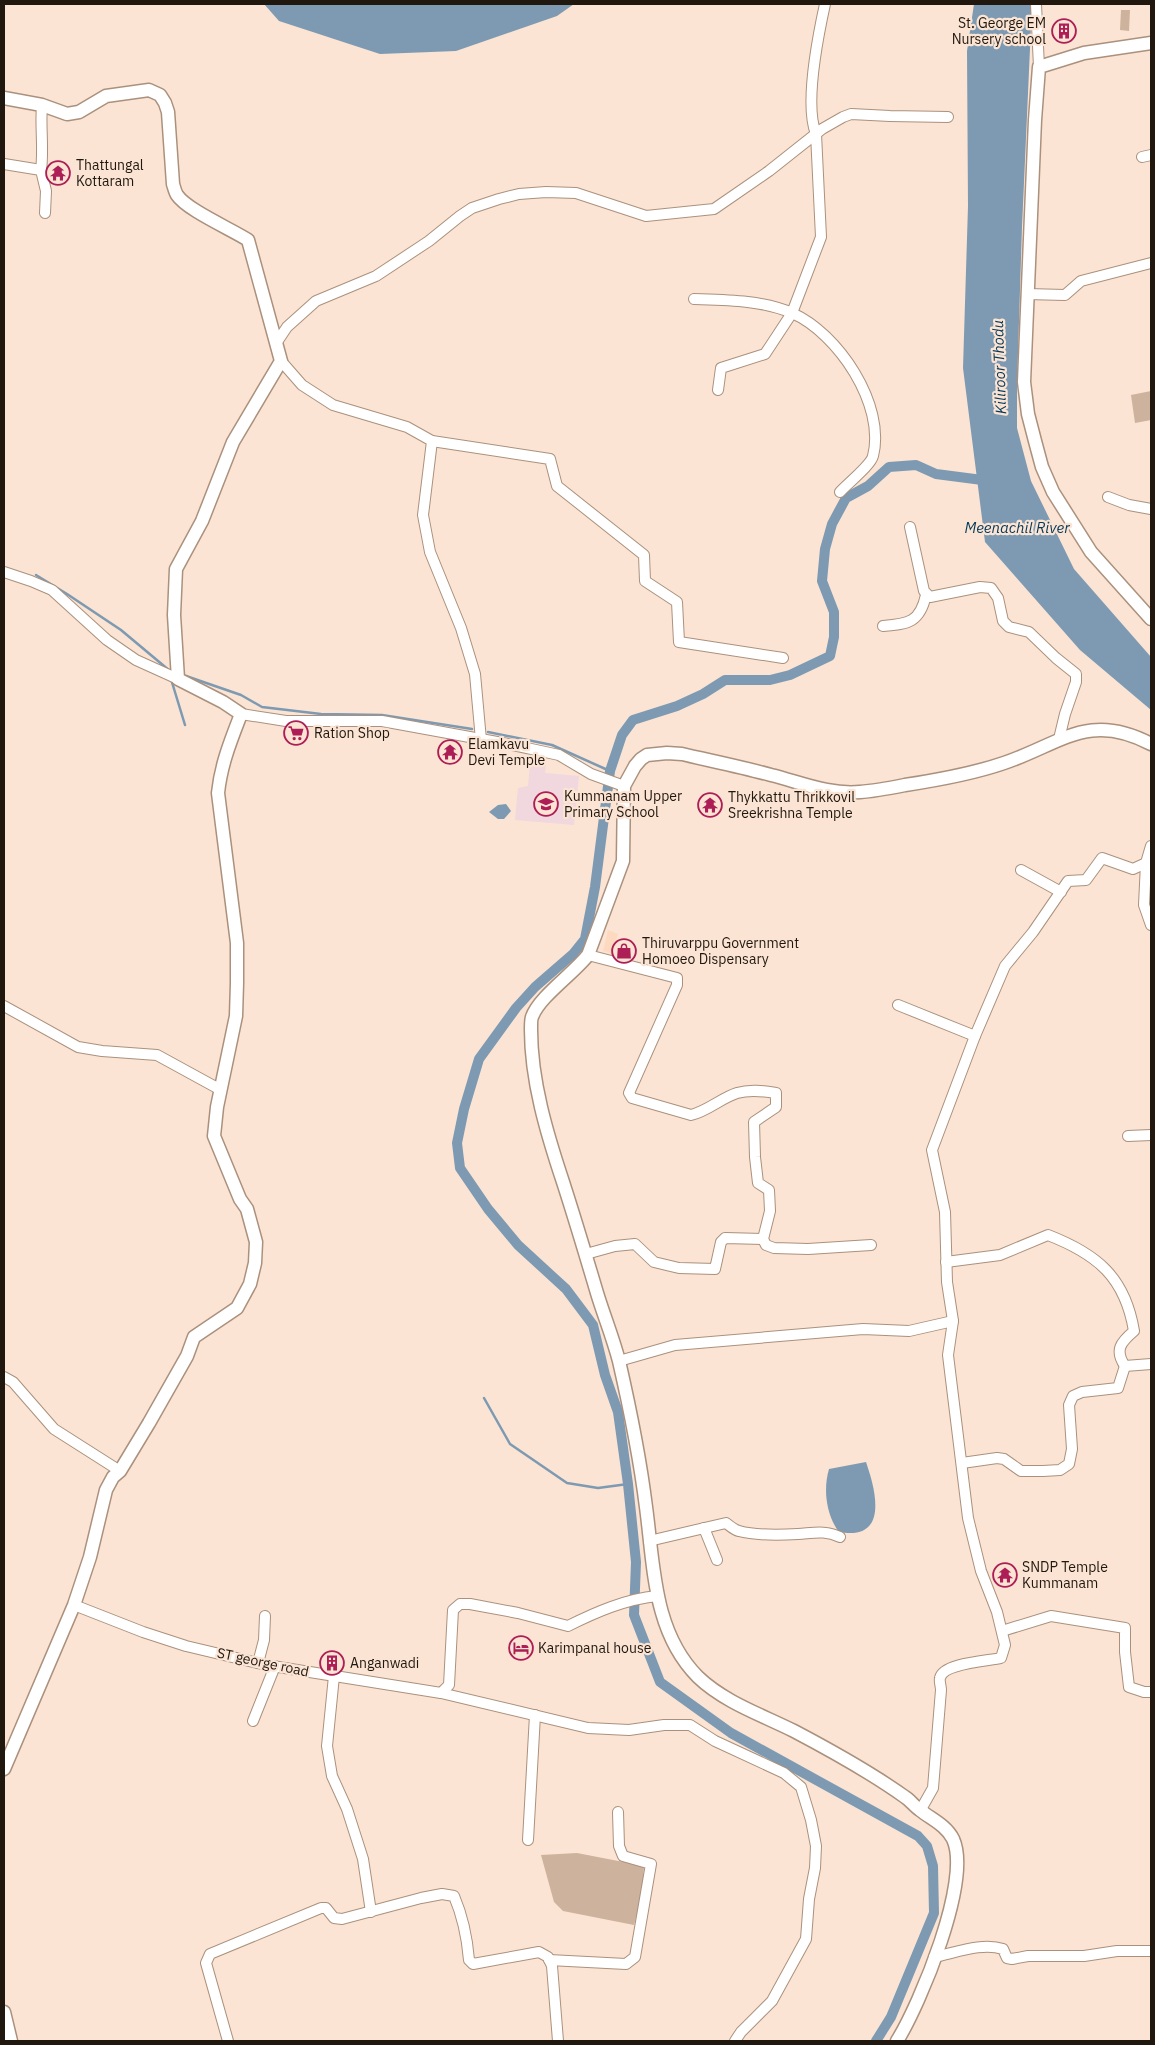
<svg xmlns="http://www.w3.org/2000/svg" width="1155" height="2045" font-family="'IBM Plex Sans',sans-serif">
<rect width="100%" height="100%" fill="#fbe4d3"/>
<!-- built -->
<path fill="#fddabf" d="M608,930L618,934L612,954L603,951Z"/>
<!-- education -->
<path fill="#f1d7de" d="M531,754L547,755L545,773L579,776L574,825L515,820L518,788L528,786Z"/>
<!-- green -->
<g fill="#cdb29d">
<path d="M1121,10H1130L1129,31L1120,30Z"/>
<path d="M1151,391V420L1135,423L1131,395Z"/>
<path d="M577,1853L644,1866L642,1894L634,1925L563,1911L554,1902L541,1855Z"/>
</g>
<!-- water -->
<g fill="#7d9ab2">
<path d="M264,4H574L557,16L456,51L380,54L279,21Z"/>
<path d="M974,4H1032L1022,227L1017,385V428L1031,481L1074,569L1151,657V710L1080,650L985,542L963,368L968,206L967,51Z"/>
<path d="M506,804L511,811L504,819H498L489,812L498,805Z"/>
<path d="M866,1462C876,1491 889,1541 839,1532C826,1515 823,1489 829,1469Z"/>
</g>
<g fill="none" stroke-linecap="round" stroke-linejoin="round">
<!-- stream -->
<g stroke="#7d9ab2" stroke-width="2.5">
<path d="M36,575L67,594L121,630L170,671"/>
<path d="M186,676L241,695L262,707L321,714L382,715L472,729"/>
<path d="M171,679L185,725"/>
<path d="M488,732L552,745L610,771"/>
<path d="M484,1398L510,1444L567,1483L598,1488L628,1484"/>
</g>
<!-- canal -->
<path stroke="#7d9ab2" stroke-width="10" d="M876,2041L891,2017L934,1913L933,1866L927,1846L918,1836L731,1733L660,1682L634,1615L636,1562L628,1484L618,1412L605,1375L593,1325L566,1289L518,1245L488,1209L460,1168L457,1143L464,1109L479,1059L516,1008L535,987L573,954L585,939L595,887L610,771L622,735L633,720L677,706L703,694L725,680H770L790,675L830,656L834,637V612L822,581L825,549L832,524L846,498L868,486L889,467L916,465L936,474L990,481"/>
<!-- minor casing -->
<g stroke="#ab917d" stroke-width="12">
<g id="minor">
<path d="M1036,4L1039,67"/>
<path d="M1142,157L1151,155"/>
<path d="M4,164L41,170L46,191L45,213"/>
<path d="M41,170C44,149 40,127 42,105"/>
<path d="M1027,294L1065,295L1081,281L1151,263"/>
<path d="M694,299C726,300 762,300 792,313C838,333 886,405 873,456C871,465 847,484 840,492"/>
<path d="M277,342L287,327L316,301L376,276L429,241L460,216L472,208L499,199L519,194L546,192L576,193L646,216L714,209L769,171L822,129L843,117L851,114L890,116L948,117"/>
<path d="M281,361L302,385L333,405L407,427L432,441L423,515L430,552L461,628L475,674L481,740"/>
<path d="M718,390L721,368L765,354L792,313L821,237L816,134C804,104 818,36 825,4"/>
<path d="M432,441L550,459L557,486L644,555L645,581L677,602L679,642L783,658"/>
<path d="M1108,497L1129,505L1151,509"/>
<path d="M910,527L924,591L930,597L980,587L991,588L998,598L1003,621L1009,627L1029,632L1056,658L1076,674V682L1065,714L1059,739"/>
<path d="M4,572L31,581L52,590L107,640L136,660L178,679"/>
<path d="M883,626C909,624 920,622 926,595"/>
<path d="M241,714L286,721H382L508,744L559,755L591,774L624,786"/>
<path d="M1146,863L1144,905L1151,925"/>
<path d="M1021,870L1061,892"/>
<path d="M588,955L677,978V985L629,1093L632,1098L691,1115C708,1111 721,1098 737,1093C750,1089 764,1091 776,1093V1107L754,1122L755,1157L758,1183L769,1190L770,1211L763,1239L766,1245L774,1248L808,1249L871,1245"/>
<path d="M898,1005L975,1036"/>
<path d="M4,1006L78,1047L102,1051L157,1055L221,1090"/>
<path d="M1128,1136L1151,1135"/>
<path d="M586,1254L615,1246L635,1244L654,1262L679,1268L715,1269L721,1242L725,1238L763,1239"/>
<path d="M946,1262L1000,1255L1048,1235C1097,1254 1125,1277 1134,1331C1121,1342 1114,1350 1125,1366"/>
<path d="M619,1361L675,1345L863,1329L909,1331L953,1321"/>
<path d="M4,1377L13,1382L54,1429L120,1471"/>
<path d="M962,1463L997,1458L1004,1459L1021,1471H1043L1060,1470L1069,1464L1072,1449L1069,1405L1073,1396L1082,1392L1118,1388L1125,1366L1151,1364"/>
<path d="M704,1528L717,1560"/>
<path d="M649,1541L726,1523C730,1526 734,1530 739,1531C757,1536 780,1535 798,1534C814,1533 825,1530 840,1537"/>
<path d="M74,1605L143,1632L186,1646L266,1665L441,1693L449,1685L453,1610L460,1604H470L518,1613L568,1626C596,1612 626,1599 657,1596"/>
<path d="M1002,1631L1051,1616L1125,1628V1652L1129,1687L1144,1692H1151"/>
<path d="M258,1663L264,1640L265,1616"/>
<path d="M334,1676L327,1746L332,1776L347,1809L363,1859L371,1912"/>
<path d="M441,1693L588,1728L629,1730L664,1725H690L715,1741L784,1773L801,1787L811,1820L816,1846L815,1868L809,1899L806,1939L772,2001L741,2032L735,2041"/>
<path d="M253,1721L275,1666"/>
<path d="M920,1811L933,1788L941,1690C941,1686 939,1681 940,1678C943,1663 988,1661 1001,1658L1005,1645L997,1612L981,1571L968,1518L948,1355L953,1321L947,1282L945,1212L932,1150L975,1036L1005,966L1033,932L1068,881L1086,880L1102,858L1133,869L1146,863L1151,846"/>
<path d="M528,1840L535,1715"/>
<path d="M934,1957C955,1953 982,1942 1003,1949L1007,1958L1012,1959L1028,1956H1084L1117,1951H1151"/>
<path d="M549,1960L626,1964L635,1957L651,1864L623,1856L619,1846L618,1812"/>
<path d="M228,2041L206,1963L210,1954L321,1908H326L334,1918L342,1919L421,1898L442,1894L454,1896C463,1917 467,1936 469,1960L473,1964L539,1952L548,1957L552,1966L558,2041"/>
</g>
</g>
<!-- major casing -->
<g stroke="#ab917d" stroke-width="15">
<g id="major">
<path d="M1151,43L1084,53L1039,67L1035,120L1024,382L1028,414L1035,441L1042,467L1053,492L1091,552L1151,619"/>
<path d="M4,98L42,105L67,114L79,112L106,96L149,90L160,95L165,103L168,112L173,184C174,187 175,192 177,195C187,210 231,229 248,240L281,361L233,442L202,521L176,569L174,615L178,679L223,702L241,714C231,740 221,764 218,793L237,943V983L236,1016L217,1107L214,1136L240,1199L247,1209L256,1242L255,1263L250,1284L237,1308L194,1337L187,1356L149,1423L120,1471L113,1477L106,1490L90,1557L74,1605L4,1769"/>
<path d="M4,2012L11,2041"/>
<path d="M897,2041C920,2004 972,1880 953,1839C946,1825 931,1819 920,1810C914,1806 910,1800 905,1797C870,1772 832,1751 794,1731C762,1715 724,1702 698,1677C653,1632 654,1566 646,1507C640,1459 630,1409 619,1361C613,1338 604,1316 597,1293C586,1256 575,1219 563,1182C547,1134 531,1081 531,1030C531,1028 531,1019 532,1017C539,997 573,974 588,955L623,861L624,786L635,766L641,759L647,755L667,753L682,754C712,761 742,767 771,775C800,782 829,795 860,792C875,791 890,788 905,785C938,780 972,774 1004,763C1061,744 1088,711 1151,744"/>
</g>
</g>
<!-- minor -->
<use href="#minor" stroke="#fff" stroke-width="10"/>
<!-- major -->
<use href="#major" stroke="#fff" stroke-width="12"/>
</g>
<!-- icons -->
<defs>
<g id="building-ring" transform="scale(1.25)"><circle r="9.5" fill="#fbe4d3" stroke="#ad1d56" stroke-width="1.5"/><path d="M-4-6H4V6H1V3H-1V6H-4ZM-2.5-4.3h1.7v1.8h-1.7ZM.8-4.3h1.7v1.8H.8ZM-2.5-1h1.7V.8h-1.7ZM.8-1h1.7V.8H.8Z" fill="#ad1d56"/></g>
<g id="temple-ring" transform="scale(1.25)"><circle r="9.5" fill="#fbe4d3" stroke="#ad1d56" stroke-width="1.5"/><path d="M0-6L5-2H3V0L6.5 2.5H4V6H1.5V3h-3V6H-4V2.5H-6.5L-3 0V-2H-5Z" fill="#ad1d56"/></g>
<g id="supermarket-ring" transform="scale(1.25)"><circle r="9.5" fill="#fbe4d3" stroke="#ad1d56" stroke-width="1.5"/><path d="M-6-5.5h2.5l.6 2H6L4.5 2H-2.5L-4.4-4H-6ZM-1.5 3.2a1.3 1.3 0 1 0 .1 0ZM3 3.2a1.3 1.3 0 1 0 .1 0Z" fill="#ad1d56"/></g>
<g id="school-ring" transform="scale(1.25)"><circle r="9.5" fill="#fbe4d3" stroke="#ad1d56" stroke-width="1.5"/><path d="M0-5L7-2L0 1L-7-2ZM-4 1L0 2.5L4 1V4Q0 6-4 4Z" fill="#ad1d56"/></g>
<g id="shop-ring" transform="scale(1.25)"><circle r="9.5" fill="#fbe4d3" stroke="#ad1d56" stroke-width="1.5"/><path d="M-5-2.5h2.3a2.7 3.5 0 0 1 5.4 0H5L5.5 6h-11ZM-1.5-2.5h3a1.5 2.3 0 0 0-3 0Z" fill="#ad1d56"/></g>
<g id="hotel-ring" transform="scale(1.25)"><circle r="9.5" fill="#fbe4d3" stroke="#ad1d56" stroke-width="1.5"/><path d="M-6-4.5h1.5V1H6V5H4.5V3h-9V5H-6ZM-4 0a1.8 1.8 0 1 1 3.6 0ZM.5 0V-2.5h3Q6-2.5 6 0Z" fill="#ad1d56"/></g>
</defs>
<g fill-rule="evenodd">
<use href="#building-ring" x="1064" y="31"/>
<use href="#temple-ring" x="58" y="173"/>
<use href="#supermarket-ring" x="296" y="733"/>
<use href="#temple-ring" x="450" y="752"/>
<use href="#school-ring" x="546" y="804"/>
<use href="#temple-ring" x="710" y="805"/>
<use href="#shop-ring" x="624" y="951"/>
<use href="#temple-ring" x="1005" y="1575"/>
<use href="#hotel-ring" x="521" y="1648"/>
<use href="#building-ring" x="332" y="1663"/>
</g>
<g text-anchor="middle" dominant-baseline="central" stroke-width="4.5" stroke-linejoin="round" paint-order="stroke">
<!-- poi labels -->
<g font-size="14" fill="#20170f" stroke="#fbe4d3" text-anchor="start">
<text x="1046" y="23" text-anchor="end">St. George EM<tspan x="1046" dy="16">Nursery school</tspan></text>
<text x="76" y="165">Thattungal<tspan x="76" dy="16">Kottaram</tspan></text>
<text x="314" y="733">Ration Shop</text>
<text x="468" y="744">Elamkavu<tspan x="468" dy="16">Devi Temple</tspan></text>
<text x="564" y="796">Kummanam Upper<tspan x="564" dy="16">Primary School</tspan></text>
<text x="728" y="797">Thykkattu Thrikkovil<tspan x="728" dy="16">Sreekrishna Temple</tspan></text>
<text x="642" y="943">Thiruvarppu Government<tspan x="642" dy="16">Homoeo Dispensary</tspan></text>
<text x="1022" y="1567">SNDP Temple<tspan x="1022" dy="16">Kummanam</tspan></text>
<text x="538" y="1648">Karimpanal house</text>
<text x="350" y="1663">Anganwadi</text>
</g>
<!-- street labels -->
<g font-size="14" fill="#20170f" stroke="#fbe4d3">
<text transform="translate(263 1662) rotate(12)">ST george road</text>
</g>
<!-- water labels -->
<g font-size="15" font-style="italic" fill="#04385a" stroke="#fbe4d3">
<text transform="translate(999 367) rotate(-92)">Kiliroor Thodu</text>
<text x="1017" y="527">Meenachil River</text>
</g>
</g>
<!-- border -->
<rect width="1155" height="2045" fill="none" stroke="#20170f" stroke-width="10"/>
</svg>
